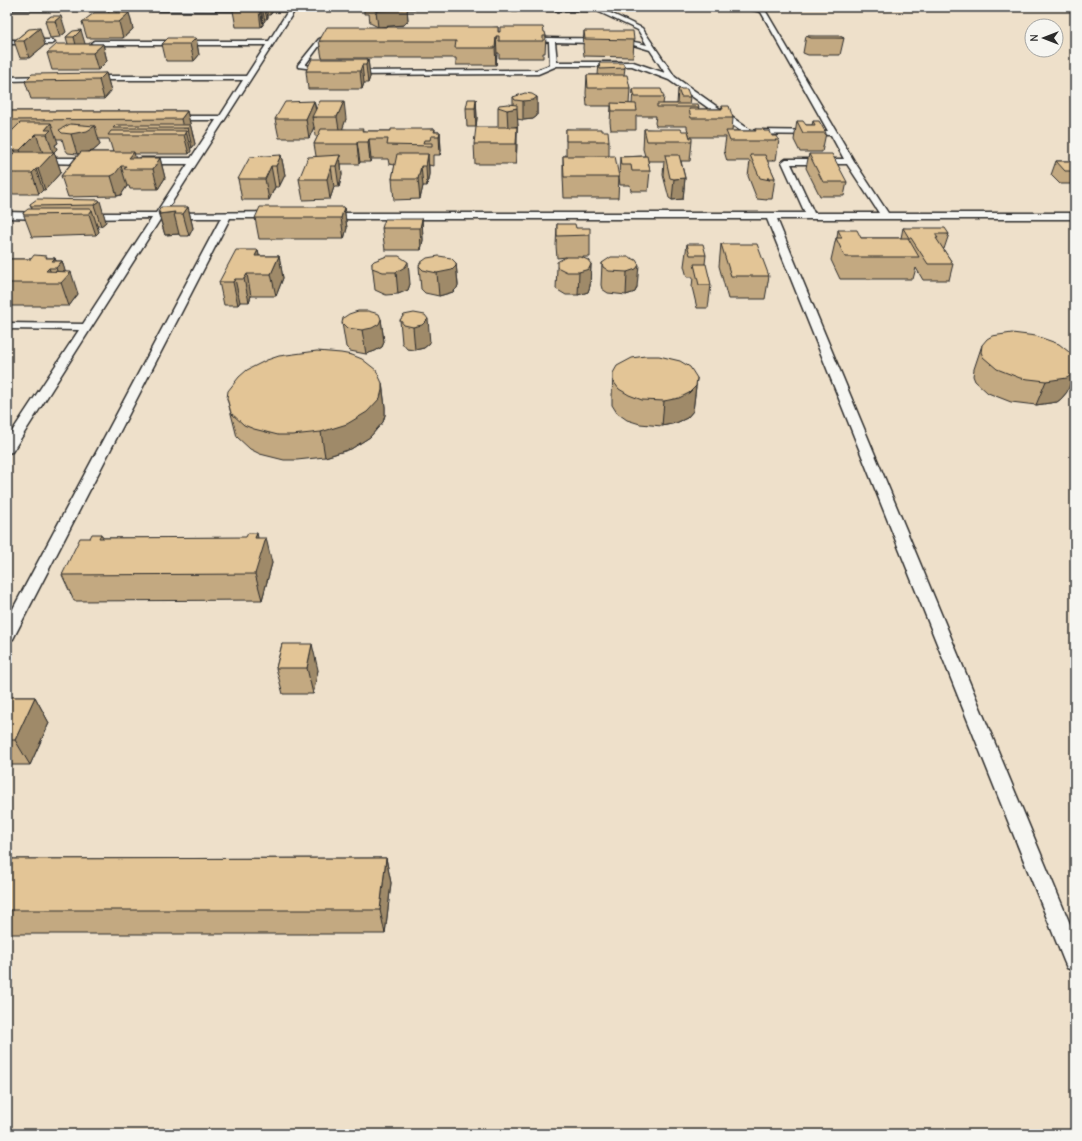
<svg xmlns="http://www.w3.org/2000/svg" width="1082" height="1141" font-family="'Comic Neue',sans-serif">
<rect width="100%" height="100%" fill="#f2ece0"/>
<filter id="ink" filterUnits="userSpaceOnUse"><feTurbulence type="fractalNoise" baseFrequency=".025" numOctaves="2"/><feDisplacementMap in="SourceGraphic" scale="8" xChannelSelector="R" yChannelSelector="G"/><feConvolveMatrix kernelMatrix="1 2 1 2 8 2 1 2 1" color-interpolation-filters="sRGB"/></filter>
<g filter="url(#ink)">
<!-- built -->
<path fill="#eee0ca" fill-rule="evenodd" d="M7,7H1075V1134H7ZM1032,26H1056V50H1032Z"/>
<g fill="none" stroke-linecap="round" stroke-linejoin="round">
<!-- service casing -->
<g stroke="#2b2b2b" stroke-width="3">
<g id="service">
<path d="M7,7H288L295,10L165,213L276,212L281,215L276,218H230L15,635L13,639L7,641V620L221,218H161L14,449L12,452L7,453V439L79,330L7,329V323L83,324L152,218L84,219L79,216L84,213H156L188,164H141L137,161L141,158H191L216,120H169L165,118L169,116H220L243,80H87L83,78L87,76H246L266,45H94L91,43L94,41H269L288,11L7,10Z"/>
<path d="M396,7L600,8L642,28L675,77L750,130L828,131L761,12L746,8L753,7L765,10L854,161L888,213H1075V219H777L1075,936V971L1067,968L1064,961L767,219H326L321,216L326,213H805L782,162L786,159H844L831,135L745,134L669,80L632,66H557L538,74L348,75L347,73L351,71L537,70L550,65L549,42L524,38L523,37C529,33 542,38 550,38C582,39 616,36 647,45L638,30L597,11L399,9ZM555,42L630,44L650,50L665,73L633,62H557ZM791,164H847L879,213H814Z"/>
<path d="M335,32L340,33L323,41L305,65L329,69V71L298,67V65L319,39Z"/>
<path d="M7,40H52L55,42L52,44H7Z"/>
<path d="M47,76H50V80L7,81V77Z"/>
<path d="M40,158H93L97,161L93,164L37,163L36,161Z"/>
<path d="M7,212L44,213L49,216L44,219L7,218Z"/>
</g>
</g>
<!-- service -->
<use href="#service" fill="#f6f6f2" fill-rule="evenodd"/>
</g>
<!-- wall -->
<g fill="#c3a981" stroke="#2b2b2b" fill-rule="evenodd">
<path d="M107,7H123L124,13H129L133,29L123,38H87L82,22L109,13Z"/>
<path d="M236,7H266V8H271L272,13L270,15H268V17L267,19H264L265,21L263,23V25L261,27H236L233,11L236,9Z"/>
<path d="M364,7H407L408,21L404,25L378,27L370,23L369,14H364Z"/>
<path d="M51,16L66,32L60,37L50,38L45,21Z"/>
<path d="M498,27V32H544L546,36L545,53H543V58H499V53H497L496,65H456V58H322L319,41Z"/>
<path d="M29,29L45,45L29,58H20L14,41Z"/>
<path d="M73,31L85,44H103L107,61L98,70H52L47,53L68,44L66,37Z"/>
<path d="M584,31L634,40L633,57L584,56L583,48Z"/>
<path d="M806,36L844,38L840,55H808L803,53Z"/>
<path d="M196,38L199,55L194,61H166L162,44Z"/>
<path d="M368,59L370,77L368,83H364L362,89H308L306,71Z"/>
<path d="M599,63L625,68L624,75L630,88L629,104H632L633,89L664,97L663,104H677L678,89L690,97L689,104L699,107L698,109H722V106L733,118L732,131H755V129L764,131L779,140L776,160H773L772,161H767L775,178L772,199H767V200L757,199L748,176L750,161H727L724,151L726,137H690L687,128V126H656L655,123L656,116H636V130H611L610,122L611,106H587L586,93L587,75H598Z"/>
<path d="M106,73L111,91L104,99H31L25,81Z"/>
<path d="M513,97H537V116L533,119L523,120L517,119L518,126L517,127L516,164H475L474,144L498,126V107L513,105Z"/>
<path d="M476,99L477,118L476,127H467L466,108Z"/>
<path d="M314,101L316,109L346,119L342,129L364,131H391L435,129V132H440L441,151L440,155H433V166L429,165V174L427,186H423L420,199L394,200L392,179L395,165L389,164L388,159H371L370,162H360L359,164H341L342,175L339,187H334L330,199L303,200L299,179L316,156L314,144L318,136H315L314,127L309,138H279L275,119Z"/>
<path d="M7,111H187L195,144L192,148H190L191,151L189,154H134L135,158H160L165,178L158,189H130L129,186H127L121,195L117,196L68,197L61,176L79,153L77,154L68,153L65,149L62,139H56L58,143L55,145L57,149L54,152L61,172L45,190H43L39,194H7ZM98,139H109L113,152H87L93,151L100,145Z"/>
<path d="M797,121L806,125H812L813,121L826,133L822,152H800L794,140Z"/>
<path d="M566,129L601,131L609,141V156L619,177L618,198H564L563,176V156H566Z"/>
<path d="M644,129L682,131L692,141L690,161H681L685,178L683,199L672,200L669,198L663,175L664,161H648L650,171L648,191H631L630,185H620L619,177L620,157L645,156L643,149Z"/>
<path d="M809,154L847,182L844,196H820L806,168Z"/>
<path d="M281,155L285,175L279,187H275L269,200H242L238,179Z"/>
<path d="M1056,161H1075V184H1060L1051,175Z"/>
<path d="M99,200L106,222L101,226H97L99,232L96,235L32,237L23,213L32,209L30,204Z"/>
<path d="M188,207L193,228L189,236H180L179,234L165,235L158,212Z"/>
<path d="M344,207L347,228L344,239H259L255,218Z"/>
<path d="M422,219L423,240L421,250H385L382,228Z"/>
<path d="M557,224L576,228L590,235V257H582L591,264L590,286L588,292L578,295H566L556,289L557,267L566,257L557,258L556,246Z"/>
<path d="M903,228L949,234L944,249H943L953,264L949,280H923L916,268L913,279H840L831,260L836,238H837L838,230L861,238H901Z"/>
<path d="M687,244L706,255L705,264L711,285L708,308H697L692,287L693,277H687L684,266Z"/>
<path d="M721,244L769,276L765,299H728L719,266Z"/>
<path d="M258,250L259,256H279L283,278L276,296H251L249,302H240L238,305H224L219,282Z"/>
<path d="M387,256L410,284L408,290L398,294L386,295L375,290L372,263Z"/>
<path d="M629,257L637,287L635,292L626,295L608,293L602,289L601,285L602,263Z"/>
<path d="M48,258H55L56,261H62L65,272L78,294L69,306H7V259H31Z"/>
<path d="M456,263L458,285L457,288L453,292L439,296L425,293L421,289L419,266Z"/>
<path d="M404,315L430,343L424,348L415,350L407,349L402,343L400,320Z"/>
<path d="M381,319L384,342L382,347L375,351L366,354L350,351L346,347L342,323Z"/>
<path d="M982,345L1067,392L1061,399L1057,402L1036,405L1011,402L988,393L975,381L973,376L974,369Z"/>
<path d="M613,373L697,378L693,411L687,418L676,423L662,426L640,424L627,420L617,413L612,405V397Z"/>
<path d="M382,383L385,407V415L383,422L370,437L351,449L325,457L297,460H284L260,454L250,449L237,437L227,398Z"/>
<path d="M101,534L103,538H258L272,563L262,600L74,601L62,575L90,538Z"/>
<path d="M282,644L318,670L313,694H283L276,668Z"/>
<path d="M7,697H35L49,723L30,765H7Z"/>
<path d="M386,858L391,883L385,934H7V859Z"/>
</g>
<!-- shaded-wall -->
<g fill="#9f8a69" stroke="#2b2b2b">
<path d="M115,7H123L125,15L118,21Z"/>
<path d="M261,7H262L265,21L263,23Z"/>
<path d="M264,7H266L268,17L267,19Z"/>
<path d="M407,7L408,21L404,25L378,27L376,11Z"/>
<path d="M271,8L272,13L270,15V10Z"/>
<path d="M260,9L263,25L261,27L259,11Z"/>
<path d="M129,13L133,29L123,38L119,22Z"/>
<path d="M61,16L66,32L60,37L55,21Z"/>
<path d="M40,28L45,45L29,58L24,41Z"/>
<path d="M81,30L86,47L78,53L74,37Z"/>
<path d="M496,36L497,53L496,65L495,48Z"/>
<path d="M196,38L199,55L194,61L190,44Z"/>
<path d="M103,44L107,61L98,70L93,53Z"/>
<path d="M368,59L370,77L368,83L366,65Z"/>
<path d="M362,65L364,83L362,89L360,71Z"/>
<path d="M106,73L111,91L104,99L99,80Z"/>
<path d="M537,97V116L533,119L523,120V101Z"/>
<path d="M476,99L477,118L476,127L475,108Z"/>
<path d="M314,101L317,117H312L314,127L309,138L306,119Z"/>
<path d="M344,101L346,119L340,136L337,117Z"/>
<path d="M517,108L518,126L508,129L507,110Z"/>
<path d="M187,111L195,144L192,148L188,128H183L181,119Z"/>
<path d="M51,123L58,143L55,145L57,149L54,152L61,172L45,190L38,169L53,153L47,134L45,130Z"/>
<path d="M95,126L100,145L93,151L77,154L71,134Z"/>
<path d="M517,127V146L516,164V144Z"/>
<path d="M186,131L191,151L189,154L184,135Z"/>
<path d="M440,132L441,151L440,155L439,136Z"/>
<path d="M36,134L43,153L27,170L20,150Z"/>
<path d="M369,139L371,159L370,162L368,142Z"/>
<path d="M357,142L360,162L359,164L357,144Z"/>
<path d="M15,150L22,170L17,173L10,154Z"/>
<path d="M134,152L138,169L129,158Z"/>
<path d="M428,154L429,174L427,186L426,166Z"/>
<path d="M281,155L285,175L279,187L276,166Z"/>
<path d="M340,155L342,175L339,187L336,166Z"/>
<path d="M160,158L165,178L158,189L153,169Z"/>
<path d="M121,166L127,186L121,195L117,196L111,176Z"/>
<path d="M271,166L275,187L269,200L265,179Z"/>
<path d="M331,166L334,187L330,199L327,179Z"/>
<path d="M421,166L423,186L420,199L418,179Z"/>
<path d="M36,169L43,190L39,194L32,173Z"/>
<path d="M685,178L683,199L672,200L674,179Z"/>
<path d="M100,201L106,222L101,226L94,205Z"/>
<path d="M188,207L193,228L189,236L183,214Z"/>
<path d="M344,207L347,228L344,239L341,218Z"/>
<path d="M92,210L99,232L96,235L89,214Z"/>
<path d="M175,212L174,214L179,234L165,235L159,214Z"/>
<path d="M422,219L423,240L421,250L420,228Z"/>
<path d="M258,250L262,272L255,256Z"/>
<path d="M279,256L283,278L276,296L271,274Z"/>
<path d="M55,258L58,266L62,261L67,277L71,272L78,294L69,306L56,268L52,261Z"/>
<path d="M408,262L410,284L408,290L398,294L396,272Z"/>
<path d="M456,263L458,285L457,288L453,292L439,296L437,273Z"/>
<path d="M591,264L590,286L588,292L578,295L579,272Z"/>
<path d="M639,265L637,287L635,292L626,295L627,272Z"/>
<path d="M49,268L55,283L46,271Z"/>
<path d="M247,274L251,296L249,302L244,279Z"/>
<path d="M235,279L240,302L238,305L233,282Z"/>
<path d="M381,319L384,342L382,347L375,351L366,354L362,330Z"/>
<path d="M428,319L430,343L424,348L415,350L413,327Z"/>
<path d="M1075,370V372L1067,392L1061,399L1057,402L1036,405L1046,381Z"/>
<path d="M697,378L693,411L687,418L676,423L662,426L664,401Z"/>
<path d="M382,383L385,407V415L383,422L370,437L351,449L325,457L321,432Z"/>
<path d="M257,533L261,552L266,538L272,563L262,600L255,574V538Z"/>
<path d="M312,644L318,670L313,694L307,668Z"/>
<path d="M35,697L49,723L30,765L15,740Z"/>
<path d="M386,858L391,883L385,934L380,910Z"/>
</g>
<!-- building -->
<g fill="#e3c596" stroke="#2b2b2b">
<path d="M368,7H405L403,9L376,11Z"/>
<path d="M266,8H271L270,10H267Z"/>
<path d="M234,9H260L259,11H233Z"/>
<path d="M94,13H129L119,22H82Z"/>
<path d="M51,16H61L55,21H45Z"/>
<path d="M327,27H498V32H500V27H543L544,32H545L546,36H543V41H499V36H496L495,48H455L456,41H319Z"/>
<path d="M40,28L24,41H14L29,29Z"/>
<path d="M81,30L74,37H66L73,31Z"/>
<path d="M584,31H633L634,40L585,39Z"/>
<path d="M806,36H840L844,38H811Z"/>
<path d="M168,38H196L190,44H162Z"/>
<path d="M57,44H103L93,53H47Z"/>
<path d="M312,59H368L366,65H362L360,71H306Z"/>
<path d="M599,63H623L625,68L600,69Z"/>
<path d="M106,73L99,80L25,81L32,74Z"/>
<path d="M587,75H627L630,88H588Z"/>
<path d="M633,89H661L664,97H635Z"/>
<path d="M678,89H687L690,97H681Z"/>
<path d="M525,93L532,94L537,97L533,100L523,101L515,100L513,97Z"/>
<path d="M468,99H476L475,108H466Z"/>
<path d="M314,101L306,119H275L285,102Z"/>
<path d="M320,101H344L337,117H312Z"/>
<path d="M611,103L636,104L637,111H612Z"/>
<path d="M508,104L517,105V108L507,110L498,107L499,105Z"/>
<path d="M657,104H698L699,107H657Z"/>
<path d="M722,106H729L733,118H691L689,109H723Z"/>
<path d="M7,111H187L181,119L7,120Z"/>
<path d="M797,121H803L806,125H815L813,121H819L826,133H803Z"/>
<path d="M20,123H51L45,130H51L47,134H36L20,150H15L10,154H7V136Z"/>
<path d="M70,124L95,126L87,131L71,134L62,133L59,130Z"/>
<path d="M116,125H190L188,128H113Z"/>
<path d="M476,127H517L516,144H474Z"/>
<path d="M321,129H363L362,131H391V129H435L434,132H440L439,136H431L430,140H424L423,143H432V146L387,145L388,139H369L368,142H357V144H314Z"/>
<path d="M566,129H601V131H608L609,141H566Z"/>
<path d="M644,129H681L682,131H688L690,138H692V141H647Z"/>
<path d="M755,129H763L764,131H770L772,136H777L779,140H775L776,141H730L726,131H756Z"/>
<path d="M111,131H186L184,135H108Z"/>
<path d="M15,152H54L38,169H36L32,173H7V160Z"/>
<path d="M81,152H134L129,158H160L153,169H124L126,166H121L115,174L111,176H61Z"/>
<path d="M397,154H428L426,166H421L418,179H392Z"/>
<path d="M809,154H832L847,182H823Z"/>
<path d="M281,155L276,166H271L265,179H238L250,157Z"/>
<path d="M340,155L336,166H331L327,179H299L308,157Z"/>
<path d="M665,155H679L685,178L674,179L670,178Z"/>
<path d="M750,155H765L775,178H767L770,180L760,178Z"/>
<path d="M563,156H615L619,177H564Z"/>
<path d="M647,156L650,171H632L631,165H621L620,157Z"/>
<path d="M1056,161H1075V171H1065Z"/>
<path d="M37,199L99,200L100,201L94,205L31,206L30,204Z"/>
<path d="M161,207H188L183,214H174L175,212L159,214L160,212H158Z"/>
<path d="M260,207H344L341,218H255Z"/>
<path d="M28,209H90L92,210L89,214L24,215L23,213Z"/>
<path d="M385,219H422L420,228H382Z"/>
<path d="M557,224H575L576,228H590V235L557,236Z"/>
<path d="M903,228H945L949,234H935L938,238H936L953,264H928L911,238H909Z"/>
<path d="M838,230H857L861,238H908L919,257H845L836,238H842Z"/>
<path d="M687,244H703L706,255H690Z"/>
<path d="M721,244H757L769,276H731Z"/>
<path d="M236,250H258L255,256H279L271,274H247L244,279H235L233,282H219Z"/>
<path d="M34,255L47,256L46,258H55L52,261H62L56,268H49L46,271L71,272L61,283H7V259H31Z"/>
<path d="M387,256H399L408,262L405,267L396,272H383L372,268V263L374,261Z"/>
<path d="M439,256L451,258L456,263V266L452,270L437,273L423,270L419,266L420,263L427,258Z"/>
<path d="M566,257H581L588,260L591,264L589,269L579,272H567L557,267V262Z"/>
<path d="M611,257H629L636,260L639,265L636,269L627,272L609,271L603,267L602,263Z"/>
<path d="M694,264H706L711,285H699Z"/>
<path d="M358,311H368L379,314L381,319L379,324L372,328L362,330L347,328L342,323L343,318L349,314Z"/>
<path d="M414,313L425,315L428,319L422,325L413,327L404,325L400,320L404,315Z"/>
<path d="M1012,333L1036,336L1059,344L1074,356L1075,359V370L1071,375L1067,378L1046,381L1020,378L997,369L983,357L981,352L982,345L987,339L992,336Z"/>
<path d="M317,351L341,353L352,355L362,359L376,370L382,383V390L380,398L367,412L347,424L321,432L292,435H278L254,429L244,425L231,413L227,398L228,391L239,377L247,370L267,360L279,356Z"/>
<path d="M645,356H659L680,361L690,367L697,378L696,386L689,393L679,398L664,401L642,400L629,395L619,389L613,381V373L617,366L632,358Z"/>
<path d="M248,533H257L255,538H266L255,574L62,575L80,538H90L92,534H101L99,538L246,537Z"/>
<path d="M282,644H312L307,668H276Z"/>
<path d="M7,697H35L15,740H7Z"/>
<path d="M386,858L380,910H7V859Z"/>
</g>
</g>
<!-- margin -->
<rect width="1082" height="1141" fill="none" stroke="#f6f6f2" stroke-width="24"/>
<rect x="12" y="12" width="1058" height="1117" fill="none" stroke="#2b2b2b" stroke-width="1.5" filter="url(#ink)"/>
<!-- north arrow -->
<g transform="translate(1044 38) rotate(270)"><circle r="19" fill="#f6f6f2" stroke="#a5a5a2"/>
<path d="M0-3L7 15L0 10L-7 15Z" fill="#2b2b2b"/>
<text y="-6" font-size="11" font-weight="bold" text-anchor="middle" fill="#2b2b2b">N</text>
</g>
</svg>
